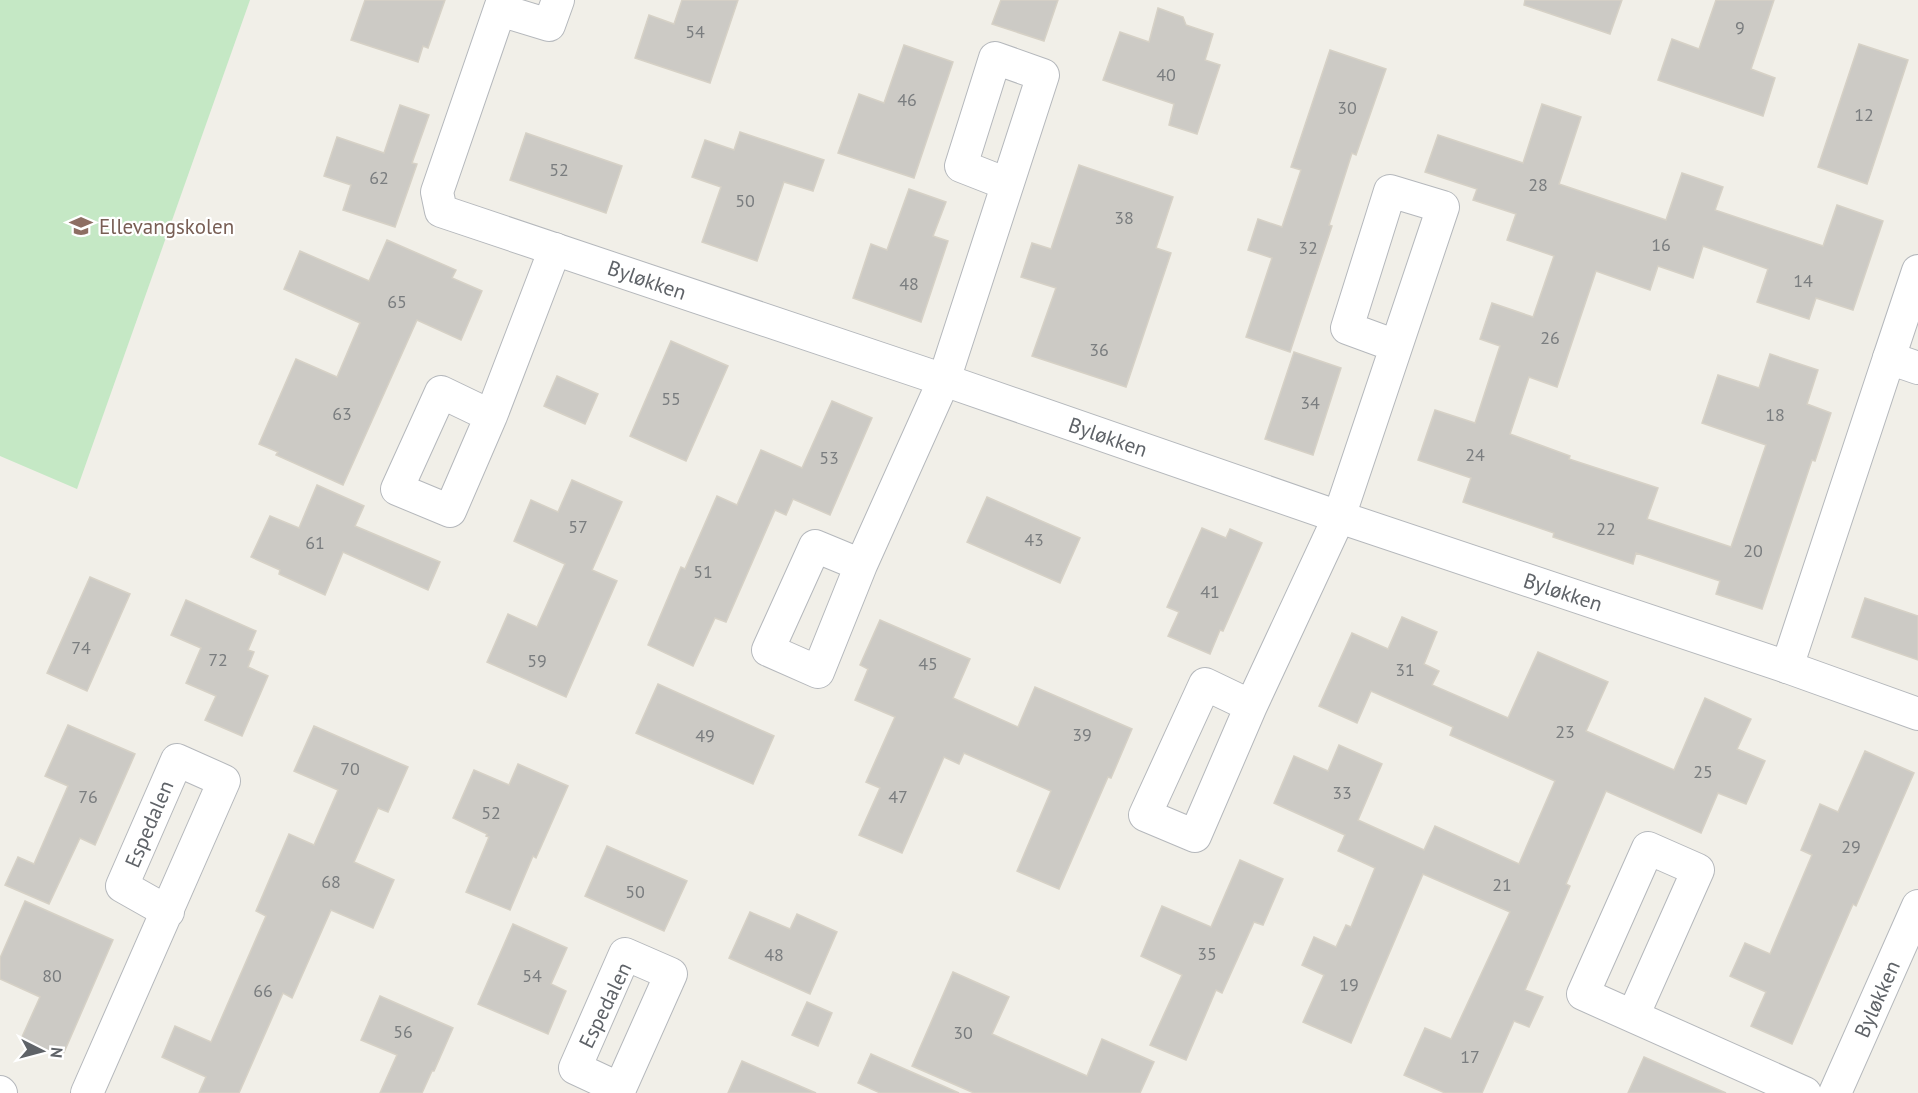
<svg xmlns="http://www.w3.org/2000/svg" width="1918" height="1093" font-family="'PT Sans',sans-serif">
<rect width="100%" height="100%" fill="#f1efe8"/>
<!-- green -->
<path fill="#c5e8c5" d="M0,0H250L77,489L0,456Z"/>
<!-- building -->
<g fill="#cccac5" stroke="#d6d1c6" stroke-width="1.5">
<path d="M365,0H445L428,48L423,46L418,62L351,40Z"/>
<path d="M682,0H738L710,83L635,58L649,15L674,24Z"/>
<path d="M1001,0H1058L1044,41L992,24Z"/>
<path d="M1525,0H1622L1610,34L1524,5Z"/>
<path d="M1716,0H1774L1751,69L1775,78L1763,116L1658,80L1672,39L1699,49Z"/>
<path d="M1158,8L1183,17L1186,25L1213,34L1205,60L1220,65L1197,134L1169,125L1174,104L1103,80L1120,32L1149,42Z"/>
<path d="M1859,44L1908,60L1867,184L1818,167Z"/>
<path d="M904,45L953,62L914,178L838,153L859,94L884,103Z"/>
<path d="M1330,50L1386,69L1356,155L1352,153L1329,225L1332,226L1290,352L1246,337L1272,258L1248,250L1258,219L1282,227L1301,170L1291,167Z"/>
<path d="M1542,104L1581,117L1559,184L1666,220L1682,173L1723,187L1715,210L1823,246L1837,205L1883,221L1853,310L1816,298L1809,319L1757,302L1768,269L1703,246L1693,278L1658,266L1650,290L1596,271L1557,387L1529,377L1510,434L1570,456L1569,459L1658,488L1647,519L1731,547L1766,445L1702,423L1718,375L1759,388L1770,354L1818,370L1807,404L1831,413L1815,461L1812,460L1762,609L1716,594L1720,581L1636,553L1633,564L1553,537L1554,533L1463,502L1471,478L1418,460L1435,410L1475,423L1500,346L1480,339L1492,303L1533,317L1554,256L1507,240L1516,214L1473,200L1477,189L1425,172L1438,135L1523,163Z"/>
<path d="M400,105L429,115L412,163L417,164L395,227L343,210L351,185L324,176L337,137L384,153Z"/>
<path d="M740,132L824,160L813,191L784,182L757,261L702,242L721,187L692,177L705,140L734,150Z"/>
<path d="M526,133L622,166L606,213L510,180Z"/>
<path d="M1079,165L1173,197L1156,248L1171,253L1126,387L1032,356L1056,288L1021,277L1032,243L1051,249Z"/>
<path d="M909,189L946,202L933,236L948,241L921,322L853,298L871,244L887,250Z"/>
<path d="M387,240L456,270L452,278L482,291L461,340L417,320L343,485L276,455L278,452L259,444L296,359L337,377L360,323L284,289L300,251L369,281Z"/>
<path d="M671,341L728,366L686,461L630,436Z"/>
<path d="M1294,352L1341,368L1313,455L1265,439Z"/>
<path d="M557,376L598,394L585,424L544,406Z"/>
<path d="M832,401L872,418L830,515L793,499L786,515L775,510L726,622L715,618L693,666L648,645L681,567L685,569L717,496L737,505L761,450L802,468Z"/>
<path d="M572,480L622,502L592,570L617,581L566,697L487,662L508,614L537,627L565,564L514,541L531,500L558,512Z"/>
<path d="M317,485L364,506L355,526L440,562L428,590L343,552L325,595L279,574L280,570L251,557L270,516L299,528Z"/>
<path d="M987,497L1080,538L1060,583L967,542Z"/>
<path d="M1202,528L1226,538L1230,529L1262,543L1223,631L1220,630L1210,654L1168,636L1179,612L1167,607Z"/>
<path d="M90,577L130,594L87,691L47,673Z"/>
<path d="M1865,598L1918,616V660L1852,637Z"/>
<path d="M186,600L256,631L248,650L254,652L248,667L268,676L242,736L205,720L216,696L186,683L201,648L171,635Z"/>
<path d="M1402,617L1437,632L1424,664L1439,671L1432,685L1508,718L1538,652L1608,682L1586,731L1674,770L1705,698L1751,719L1737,749L1765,761L1746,804L1718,793L1701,833L1606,791L1566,884L1570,886L1525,990L1543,997L1529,1027L1514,1021L1482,1093H1445L1404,1075L1425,1028L1451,1039L1510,912L1423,874L1351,1043L1303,1022L1324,975L1302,965L1314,937L1336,947L1346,925L1351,927L1375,868L1338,851L1345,835L1274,803L1294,756L1328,771L1339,745L1382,764L1358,820L1424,850L1435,826L1519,864L1555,781L1450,735L1453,727L1371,691L1357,723L1319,706L1352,633L1388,649Z"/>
<path d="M880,620L970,659L953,698L1018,727L1035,687L1132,729L1111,778L1108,777L1059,889L1017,871L1051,791L964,753L959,764L944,757L902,853L859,835L880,788L866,782L895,717L855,700L868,669L860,665Z"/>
<path d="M658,684L774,736L753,784L636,733Z"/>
<path d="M68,725L135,754L95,845L80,838L49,904L5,885L18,857L34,864L68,786L45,776Z"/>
<path d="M314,726L408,767L388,812L378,808L354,862L394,880L373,928L331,910L292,998L283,993L239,1093H199L206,1077L162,1057L175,1026L211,1042L266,916L256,911L289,834L314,845L338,790L294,771Z"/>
<path d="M1865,751L1914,773L1856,906L1853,904L1792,1044L1751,1026L1766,992L1730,976L1745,943L1770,954L1812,855L1801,850L1820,804L1838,812Z"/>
<path d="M518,764L568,786L536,858L533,856L510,910L466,892L489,837L486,836L487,834L453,818L474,770L509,785Z"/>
<path d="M607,846L687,881L664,931L585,896Z"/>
<path d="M1240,860L1283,879L1263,925L1254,922L1222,993L1216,990L1186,1060L1150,1045L1182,975L1141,956L1162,906L1211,927Z"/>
<path d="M25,901L113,940L62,1057L21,1039L40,997L0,979V958Z"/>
<path d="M750,912L790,929L797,914L837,932L810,994L729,958Z"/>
<path d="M513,924L567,948L551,984L566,991L548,1034L478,1004Z"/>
<path d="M953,972L1009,997L992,1034L1087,1076L1102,1039L1154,1062L1140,1093H974L912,1066Z"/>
<path d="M380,996L453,1028L434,1071H432L422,1093H380L397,1055L361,1040Z"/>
<path d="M807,1002L832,1013L818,1046L792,1035Z"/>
<path d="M871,1054L959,1093H880L858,1083Z"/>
<path d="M1644,1057L1726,1093H1628Z"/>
<path d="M742,1061L816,1093H728Z"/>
</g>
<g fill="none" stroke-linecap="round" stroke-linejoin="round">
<!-- street casing -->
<g stroke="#b5b8bc" stroke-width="34">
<g id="street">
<path d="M503,0L437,192L441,211L944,380L1339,517L1787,667L1918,714"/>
<path d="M500,10L549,25L558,0"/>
<path d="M1889,358L1918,271"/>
<path d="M491,416L441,392L397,489L450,511L491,416L555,249"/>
<path d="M861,565L815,546L768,650L818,672L861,565L944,380L1043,75L995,58L961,166L1007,184"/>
<path d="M1787,667L1889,358L1918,368"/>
<path d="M1251,706L1205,684L1145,815L1195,836L1251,706L1339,517L1443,207L1390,191L1347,328L1396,346"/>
<path d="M1633,1016L1698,870L1648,848L1583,994L1805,1093"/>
<path d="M0,1092L1,1093"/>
<path d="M87,1093L224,781L177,760L122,886L168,912"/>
<path d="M618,1093L671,974L625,954L575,1068L620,1089"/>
<path d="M1835,1093L1918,906"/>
</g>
</g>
<!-- street -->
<use href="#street" stroke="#fff" stroke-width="32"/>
</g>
<!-- icons -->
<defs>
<g id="school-bare" transform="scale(1.8)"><path d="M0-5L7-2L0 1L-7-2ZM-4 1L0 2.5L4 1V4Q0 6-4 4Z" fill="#8d6e63" stroke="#fff" stroke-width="2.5" paint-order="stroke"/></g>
</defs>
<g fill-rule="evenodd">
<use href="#school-bare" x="81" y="226"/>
</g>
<g text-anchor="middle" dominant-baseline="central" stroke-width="4.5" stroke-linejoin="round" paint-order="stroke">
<!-- number labels -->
<g font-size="18" fill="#7a7d7f">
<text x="1740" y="27">9</text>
<text x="695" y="31">54</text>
<text x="1166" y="74">40</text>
<text x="907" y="99">46</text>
<text x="1347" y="107">30</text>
<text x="1864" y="114">12</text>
<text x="559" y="169">52</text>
<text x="379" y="177">62</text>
<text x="1538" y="184">28</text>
<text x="745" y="200">50</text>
<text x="1124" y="217">38</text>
<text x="1661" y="244">16</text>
<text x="1308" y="247">32</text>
<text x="1803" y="280">14</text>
<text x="909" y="283">48</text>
<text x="397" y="301">65</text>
<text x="1550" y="337">26</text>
<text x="1099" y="349">36</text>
<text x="671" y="398">55</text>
<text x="1310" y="402">34</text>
<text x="342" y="413">63</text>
<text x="1775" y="414">18</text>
<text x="1475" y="454">24</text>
<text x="829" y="457">53</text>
<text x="578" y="526">57</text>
<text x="1606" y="528">22</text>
<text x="1034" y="539">43</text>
<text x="315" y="542">61</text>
<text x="1753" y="550">20</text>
<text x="703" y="571">51</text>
<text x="1210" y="591">41</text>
<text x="81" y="647">74</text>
<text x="218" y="659">72</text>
<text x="537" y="660">59</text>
<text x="928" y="663">45</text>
<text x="1405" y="669">31</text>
<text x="1565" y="731">23</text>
<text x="1082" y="734">39</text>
<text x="705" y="735">49</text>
<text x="350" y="768">70</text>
<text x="1703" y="771">25</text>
<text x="1342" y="792">33</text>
<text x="88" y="796">76</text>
<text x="898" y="796">47</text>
<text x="491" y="812">52</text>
<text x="1851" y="846">29</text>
<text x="331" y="881">68</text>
<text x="1502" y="884">21</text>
<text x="635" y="891">50</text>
<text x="1207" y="953">35</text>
<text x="774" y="954">48</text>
<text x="52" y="975">80</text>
<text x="532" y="975">54</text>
<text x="1349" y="984">19</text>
<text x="263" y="990">66</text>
<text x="403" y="1031">56</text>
<text x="963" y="1032">30</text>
<text x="1470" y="1056">17</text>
</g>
<!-- education labels -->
<g font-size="21" fill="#785e54" stroke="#fff" text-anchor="start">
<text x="99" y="226">Ellevangskolen</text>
</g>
<!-- street labels -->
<g font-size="21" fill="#5f6368" stroke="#fff">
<text transform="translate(647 280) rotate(19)">Byløkken</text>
<text transform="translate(1108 437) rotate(19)">Byløkken</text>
<text transform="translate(1563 592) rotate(18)">Byløkken</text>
<text transform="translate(149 824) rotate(-67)">Espedalen</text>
<text transform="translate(1877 999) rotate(-66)">Byløkken</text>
<text transform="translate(605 1005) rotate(-64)">Espedalen</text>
</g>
</g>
<!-- north arrow -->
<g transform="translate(42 1051) rotate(96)" stroke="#ffffff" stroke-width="4.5" paint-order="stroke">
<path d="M0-4.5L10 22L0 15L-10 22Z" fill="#5f6368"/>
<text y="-9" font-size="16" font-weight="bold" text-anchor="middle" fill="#5f6368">N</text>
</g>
</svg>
